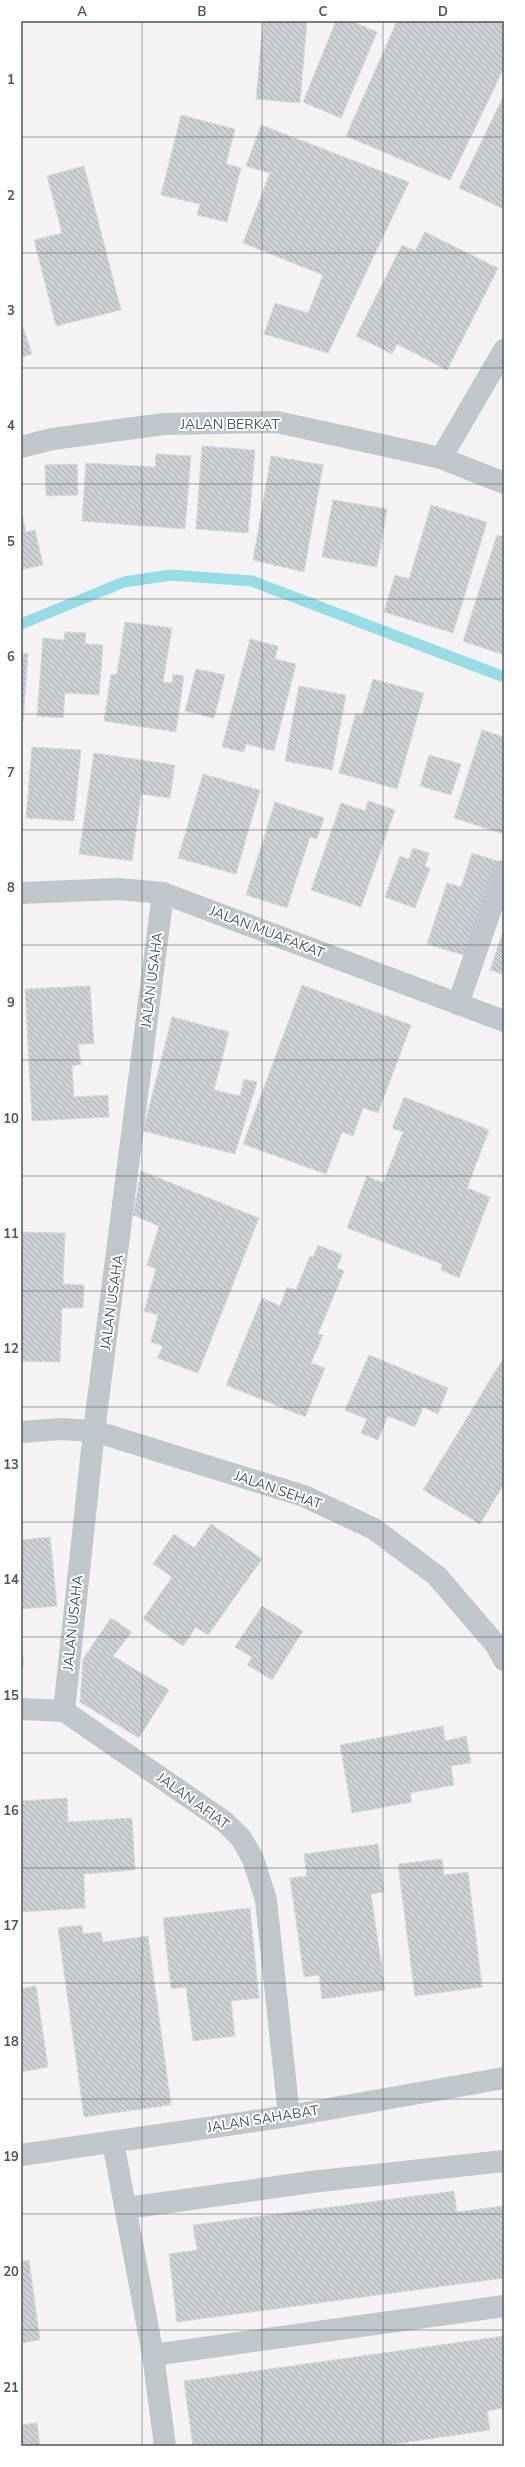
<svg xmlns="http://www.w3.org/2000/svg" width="525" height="2467" font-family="'Nunito Sans',sans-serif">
<defs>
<pattern id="building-back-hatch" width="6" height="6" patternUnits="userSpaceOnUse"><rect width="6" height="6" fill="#ccd0d4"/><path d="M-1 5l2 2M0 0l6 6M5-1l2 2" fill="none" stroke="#a8acaf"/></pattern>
</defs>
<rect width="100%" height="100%" fill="#f4f2f2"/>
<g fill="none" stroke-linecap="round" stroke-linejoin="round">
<!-- stream -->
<path stroke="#96dce6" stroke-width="11" d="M21,624L124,582L171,575L252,581L504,677"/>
</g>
<!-- building -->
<g fill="url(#building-back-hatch)" stroke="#d7d9dd">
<path d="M62,21H108L62,22Z"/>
<path d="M263,21H307L300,103L256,99Z"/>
<path d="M336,21H351L377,32L341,118L303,102Z"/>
<path d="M397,21H504V68L450,180L346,136Z"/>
<path d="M504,95V209L459,188Z"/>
<path d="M181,115L235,129L226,164L241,168L227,222L197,215L200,204L161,195Z"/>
<path d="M261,125L409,182L328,353L264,334L275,303L308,313L323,275L243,243L270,173L246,166Z"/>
<path d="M84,166L121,310L56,326L34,240L62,233L47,176Z"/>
<path d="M425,232L498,268L447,370L397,344L392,354L356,336L402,245L415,251Z"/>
<path d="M21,321L32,354L21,357Z"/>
<path d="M202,446L255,450L248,533L196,529Z"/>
<path d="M156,454L191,456L185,529L82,521L86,463L155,467Z"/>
<path d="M271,456L323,465L304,572L253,560Z"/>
<path d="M77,464L78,495L46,496L45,465Z"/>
<path d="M333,500L387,509L377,567L322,557Z"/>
<path d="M431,505L487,522L453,633L384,612L395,575L409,579Z"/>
<path d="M21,510L26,532L35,530L43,565L21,570Z"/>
<path d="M497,535L504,537V655L463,641Z"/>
<path d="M125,622L172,628L163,682L172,683L173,674L184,676L176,732L104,721L111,674H117Z"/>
<path d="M65,632L86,633L85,644L103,645L99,695L65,693L63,718L37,716L43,638L64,640Z"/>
<path d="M250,639L278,646L275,659L296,664L274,751L246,744L244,752L222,747Z"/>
<path d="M21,653L28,654L23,722H21Z"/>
<path d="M196,669L225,675L214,718L185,711Z"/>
<path d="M373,679L424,693L397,789L339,773L356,713L362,715Z"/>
<path d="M299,686L346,695L332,770L285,761Z"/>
<path d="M482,730L504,737V834L454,818Z"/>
<path d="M32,747L81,750L74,821L26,818Z"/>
<path d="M94,753L175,765L170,798L141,794L132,861L79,854Z"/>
<path d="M429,755L461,764L451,795L420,786Z"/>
<path d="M203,774L260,790L236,874L178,858Z"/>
<path d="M368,801L395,810L361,907L311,890L341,803L365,811Z"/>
<path d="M275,802L324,818L317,839L310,837L287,908L246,895Z"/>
<path d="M413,848L429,853L425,866L430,868L415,908L385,897L400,856L409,859Z"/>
<path d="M472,853L501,862L470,957L427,944L447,883L461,887Z"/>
<path d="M504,928V975L490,970Z"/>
<path d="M302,985L411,1025L378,1113L363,1108L353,1136L342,1132L326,1174L243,1144Z"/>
<path d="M90,986L94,1044H78L81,1064L72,1066L74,1097L108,1095L109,1117L32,1121L25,989Z"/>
<path d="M172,1017L229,1032L214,1090L240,1096L244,1079L257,1082L235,1154L143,1131Z"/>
<path d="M404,1097L489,1130L467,1188L490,1197L459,1278L441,1270L442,1264L347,1228L367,1176L383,1183L403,1132L392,1128Z"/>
<path d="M141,1171L259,1218L198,1373L157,1358L163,1346L151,1342L158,1315L144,1311L156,1269L147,1265L159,1226L133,1215Z"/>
<path d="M21,1232L65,1233L63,1284L84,1285L83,1308H62L60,1362L21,1361Z"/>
<path d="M318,1245L342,1255L337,1268L344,1271L318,1334L323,1335L311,1363L325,1368L305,1417L226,1385L262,1298L280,1306L287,1287L296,1290L310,1256L313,1257Z"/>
<path d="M369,1355L448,1388L438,1414L423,1407L415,1427L388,1416L378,1440L361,1433L367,1419L345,1410Z"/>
<path d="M504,1357V1484L480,1524L423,1490Z"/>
<path d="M211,1524L262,1559L208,1635L196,1627L183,1646L143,1619L172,1577L153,1564L174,1534L194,1548Z"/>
<path d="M50,1537L57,1606L21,1609V1540Z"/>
<path d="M262,1606L303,1631L272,1680L247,1665L252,1657L235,1647Z"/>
<path d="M111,1618L132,1632L113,1656L169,1690L139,1738L80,1702L83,1659Z"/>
<path d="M21,1639L24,1666H21Z"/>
<path d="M443,1726L445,1741L466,1736L471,1763L451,1766L454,1785L410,1793L412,1802L352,1813L340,1745Z"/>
<path d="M67,1798L68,1822L132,1818L135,1870L84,1874L85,1908L21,1912V1801Z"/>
<path d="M378,1844L384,1892L371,1894L385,1990L322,1999L319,1975L304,1977L290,1878L307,1876L304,1854Z"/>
<path d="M442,1859L444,1875L468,1872L482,1987L415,1996L398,1864Z"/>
<path d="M250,1908L259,1998L231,2001L235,2036L193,2041L186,1987L171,1989L163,1918Z"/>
<path d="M82,1925L83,1934L101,1932L103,1942L148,1936L171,2105L84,2117L58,1928Z"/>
<path d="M36,1986L48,2067L21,2072V1989Z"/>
<path d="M454,2191L457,2212L502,2206L504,2278L177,2322L169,2254L197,2250L193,2225Z"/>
<path d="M29,2260L40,2340L21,2343V2262Z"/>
<path d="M504,2336V2408L487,2411L490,2430L381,2446H228V2444L193,2446L184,2381Z"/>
<path d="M37,2423L40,2446H21V2425Z"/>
</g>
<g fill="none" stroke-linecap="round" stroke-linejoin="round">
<!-- lane -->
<path stroke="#bfc7cd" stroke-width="22" d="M153,2355L504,2306"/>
<!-- street -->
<g stroke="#bfc7cd" stroke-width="22">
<path d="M21,447L52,439L164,424L277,422L441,458L504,483"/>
<path d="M441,458L504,350"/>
<path d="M21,893L119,889L163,893L504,1021"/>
<path d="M458,1004L504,871"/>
<path d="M21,1432L60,1429L94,1431L304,1496L374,1529L437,1576L496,1645L504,1660"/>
<path d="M21,1709L64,1711L225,1822L241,1838L253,1859L266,1900L289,2116"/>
<path d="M64,1711L94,1431L163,893"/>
<path d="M113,2142L153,2355L165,2446"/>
<path d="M21,2155L289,2116L504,2078"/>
<path d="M127,2208L311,2182L504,2161"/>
</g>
</g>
<!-- grid -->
<path fill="none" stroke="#4b575e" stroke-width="1" stroke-opacity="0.55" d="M142,21V2446M262,21V2446M383,21V2446M21,137H504M21,253H504M21,368H504M21,484H504M21,599H504M21,714H504M21,830H504M21,945H504M21,1060H504M21,1176H504M21,1291H504M21,1407H504M21,1522H504M21,1637H504M21,1753H504M21,1868H504M21,1983H504M21,2099H504M21,2214H504M21,2330H504"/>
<g text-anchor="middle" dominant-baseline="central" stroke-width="4" stroke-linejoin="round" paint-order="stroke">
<!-- street labels -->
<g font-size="14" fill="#4b575e" stroke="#fff">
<text x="230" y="424">JALAN BERKAT</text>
<text transform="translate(267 932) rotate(21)">JALAN MUAFAKAT</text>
<text transform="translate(152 980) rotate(-83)">JALAN USAHA</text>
<text transform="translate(112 1302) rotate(-82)">JALAN USAHA</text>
<text transform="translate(278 1490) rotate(19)">JALAN SEHAT</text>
<text transform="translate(73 1623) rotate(-84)">JALAN USAHA</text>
<text transform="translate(193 1801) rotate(36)">JALAN AFIAT</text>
<text transform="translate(263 2119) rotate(-9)">JALAN SAHABAT</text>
</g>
</g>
<!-- border -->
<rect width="525" height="2467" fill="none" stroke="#ffffff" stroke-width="44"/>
<rect x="22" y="22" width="481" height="2423" fill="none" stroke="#4b575e" stroke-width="1.5"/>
<g font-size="13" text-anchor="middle" font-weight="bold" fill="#4b575e">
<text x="82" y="16">A</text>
<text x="202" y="16">B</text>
<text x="323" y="16">C</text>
<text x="443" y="16">D</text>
<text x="11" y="84">1</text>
<text x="11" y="200">2</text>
<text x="11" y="315">3</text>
<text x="11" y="430">4</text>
<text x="11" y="546">5</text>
<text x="11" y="661">6</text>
<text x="11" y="777">7</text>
<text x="11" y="892">8</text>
<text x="11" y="1007">9</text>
<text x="11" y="1123">10</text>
<text x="11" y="1238">11</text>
<text x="11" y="1353">12</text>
<text x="11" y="1469">13</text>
<text x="11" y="1584">14</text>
<text x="11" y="1700">15</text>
<text x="11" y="1815">16</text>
<text x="11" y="1930">17</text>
<text x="11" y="2046">18</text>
<text x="11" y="2161">19</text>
<text x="11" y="2276">20</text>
<text x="11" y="2392">21</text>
</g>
</svg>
